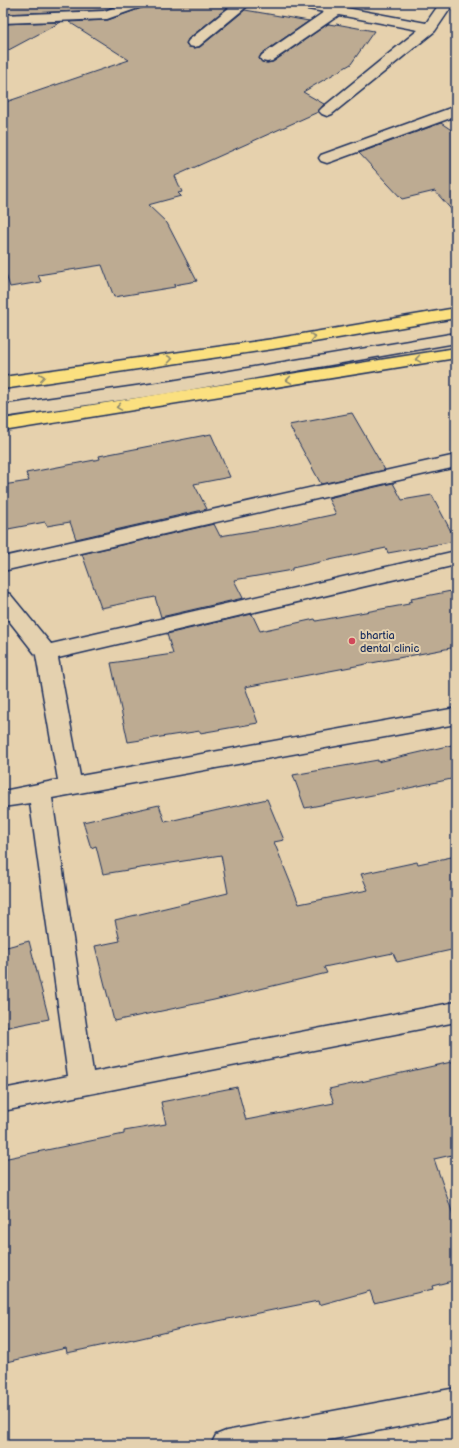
<svg xmlns="http://www.w3.org/2000/svg" width="459" height="1448" font-family="'Balsamiq Sans',sans-serif">
<rect width="100%" height="100%" fill="#e6d1ad"/>
<filter id="ink" filterUnits="userSpaceOnUse"><feTurbulence type="fractalNoise" baseFrequency=".025" numOctaves="2"/><feDisplacementMap in="SourceGraphic" scale="8" xChannelSelector="R" yChannelSelector="G"/><feConvolveMatrix kernelMatrix="1 2 1 2 8 2 1 2 1" color-interpolation-filters="sRGB"/></filter>
<g filter="url(#ink)">
<!-- building -->
<g fill="#bdab92" stroke="#1b2f5e">
<path d="M3,3H122L105,10L3,14Z"/>
<path d="M147,3H205L228,7L188,39L186,44L189,47L194,48L200,47L245,10L309,21L261,54L259,59L262,62L267,63L273,62L328,24L335,25L336,24L374,31L351,64L303,92L324,104L318,112L175,176L182,192L178,193L181,196L148,205L167,223L197,281L174,285L175,287L114,297L102,265L38,275L41,282L10,287L3,266V103L129,60L69,22L108,20L144,7Z"/>
<path d="M61,22L3,53V24Z"/>
<path d="M441,123L456,133V215L435,191L402,199L359,153Z"/>
<path d="M352,413L385,470L321,484L289,425Z"/>
<path d="M211,434L230,477L194,484L207,509L76,539L70,522L47,526L45,522L3,530V485L29,481L26,473L100,459L99,456Z"/>
<path d="M393,483L402,500L432,495L456,541L388,553L386,548L292,568V570L234,580L243,598L161,617L155,597L101,608L82,554L214,524L220,536L275,527L336,514L328,498Z"/>
<path d="M456,590V647L245,687L258,723L200,733V731L128,742L111,663L173,654L167,634L252,614L260,631L315,619L316,621L409,604L408,602L412,601L411,599Z"/>
<path d="M456,744V778L409,788L305,808L293,775L378,760V762Z"/>
<path d="M267,799L284,840L274,842L299,904L368,890L361,874L417,862L418,864L456,856V949L397,962L393,953L324,967L327,973L214,1000L114,1021L95,946L120,941L115,920L228,893L221,855L103,874L96,846L91,848L83,822L159,805L165,822Z"/>
<path d="M29,941L49,1019L3,1028V948Z"/>
<path d="M456,1061V1154L434,1159L456,1223V1280L432,1286L433,1289L374,1303L370,1291L319,1305L318,1301L193,1326L133,1340V1339L67,1353L66,1348L3,1363V1159L124,1134V1131L166,1124L161,1102L237,1087L246,1120L334,1103L329,1089Z"/>
</g>
<g fill="none" stroke-linecap="round" stroke-linejoin="round">
<!-- minor casing -->
<g stroke="#1b2f5e" stroke-width="3">
<g id="minor">
<path d="M126,3H146L144,6L107,19L3,23V15L105,11Z"/>
<path d="M235,3H251L199,46L194,47L189,46L187,43L189,40Z"/>
<path d="M290,3H320L426,23L440,3H454L435,31L332,114L327,116L322,114L319,111L322,108L418,30L339,15L272,61L267,62L262,61L260,58L262,55L324,12L292,6Z"/>
<path d="M456,106V116L333,161L327,163L321,161L319,158L321,155Z"/>
<path d="M456,333V343L171,393L3,417V405L171,381Z"/>
<path d="M456,455V467L3,571V557Z"/>
<path d="M456,551V565L58,658L80,776L456,708V724L52,798L93,1072L456,1002V1022L3,1111V1089L68,1076L30,803L3,807V791L58,780L36,655L3,613V592L10,594L51,644Z"/>
<path d="M456,1388V1416L302,1445H211L216,1435L226,1431Z"/>
</g>
</g>
<!-- major casing -->
<g stroke="#1b2f5e" stroke-width="3">
<g id="major">
<path d="M456,308V318L273,349L3,389V377L273,339Z"/>
<path d="M456,348V358L3,431V419Z"/>
</g>
</g>
<!-- minor -->
<use href="#minor" fill="#e4d1af" fill-rule="evenodd"/>
<!-- major -->
<use href="#major" fill="#fbe080" fill-rule="evenodd"/>
</g>
<!-- one-way arrows -->
<defs><path id="oneway-chevron" d="M-2-3.5L2.5 0L-2 3.5" fill="none" stroke-width="1.6" stroke-linecap="round" stroke-linejoin="round"/></defs>
<g stroke="#8b886f">
<use href="#oneway-chevron" transform="translate(313 337) rotate(-10)"/>
<use href="#oneway-chevron" transform="translate(170 359) rotate(-8)"/>
<use href="#oneway-chevron" transform="translate(418 359) rotate(171)"/>
<use href="#oneway-chevron" transform="translate(42 377) rotate(-8)"/>
<use href="#oneway-chevron" transform="translate(289 380) rotate(171)"/>
<use href="#oneway-chevron" transform="translate(119 407) rotate(171)"/>
</g>
</g>
<!-- markers -->
<circle fill="#d1495b" stroke="#e4d1af" stroke-width="1.5" cx="352" cy="641" r="4"/>
<g text-anchor="middle" dominant-baseline="central" stroke-width="4" stroke-linejoin="round" paint-order="stroke">
<!-- poi labels -->
<g font-size="11" fill="#1b2f5e" stroke="#e4d1af" text-anchor="start">
<text x="360" y="635">bhartia<tspan x="360" dy="13">dental clinic</tspan></text>
</g>
</g>
<!-- margin -->
<rect width="459" height="1448" fill="none" stroke="#e4d1af" stroke-width="16"/>
<rect x="8" y="8" width="443" height="1432" fill="none" stroke="#1b2f5e" stroke-width="1.5" filter="url(#ink)"/>
</svg>
